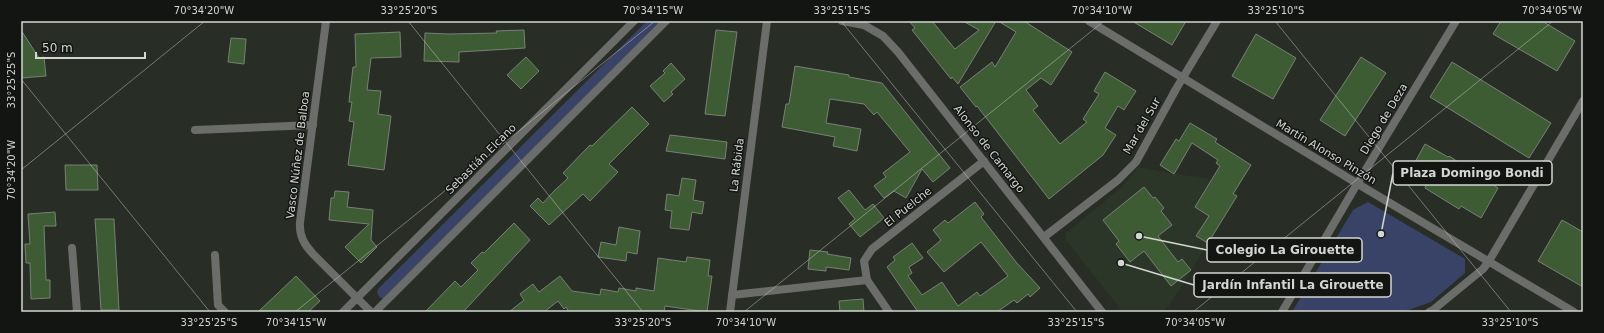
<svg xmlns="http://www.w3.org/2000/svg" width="1604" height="333" font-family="'DejaVu Sans',sans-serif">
<rect width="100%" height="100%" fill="#282e26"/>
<!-- built -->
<path fill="#2b3628" d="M1138,167L1169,173L1206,178L1237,196L1169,306L1161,312H1123L1066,240V233L1121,188Z"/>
<!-- green -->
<g fill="#394368">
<path d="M647,21H661L384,298H380L377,292L379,288Z"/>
<path d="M1368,202L1465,259V273L1431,302L1403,312H1292L1353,210Z"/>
</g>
<!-- building -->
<g fill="#3e5c34" stroke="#788076">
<path d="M909,21H932L955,49L979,30L963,21H996L958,84L952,77L951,79L912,30L915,28Z"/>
<path d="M998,21H1024L1072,52L1051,85L1041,78L1026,90L1038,106L1033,110L1060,144L1087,122L1083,119L1099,94L1094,91L1105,72L1136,91L1124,110L1118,106L1105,128L1116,135L1103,155L1049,199L977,106L976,107L960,87L992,62L995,67L1016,32Z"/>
<path d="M1132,21H1186L1172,45Z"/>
<path d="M1501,21H1542L1575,41L1557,71L1493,34Z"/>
<path d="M21,30L39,58L44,57L46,76L21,78Z"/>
<path d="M524,30L525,48L459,52V62L424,61L425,33L449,34L497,33L496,31Z"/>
<path d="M716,30L737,32L725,116L705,114Z"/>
<path d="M400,32L401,57L371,58L367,90L381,91L378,114L391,116L384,170L348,165L354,122L349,121L352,102H349L353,67H356L355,34Z"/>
<path d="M1256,34L1296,58L1273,99L1232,76Z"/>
<path d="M231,38L246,39L244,64L228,62Z"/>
<path d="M526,57L539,71L521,89L507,75Z"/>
<path d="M1361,57L1386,73L1345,136L1320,120Z"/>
<path d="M1452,62L1551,123L1529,158L1430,97Z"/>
<path d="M671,63L685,79L671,92L673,94L664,102L650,86L665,73L663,71Z"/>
<path d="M795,66L849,75V77L882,83L950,168L933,182L922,169L906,198L894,191L884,198L874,186L886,177L883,173L910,152L877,112L874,115L864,104L830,99L826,123L861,129L857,151L833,146L835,137L782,127L786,104H789Z"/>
<path d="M632,107L649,124L609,164L618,172L590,201L583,194L549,225L530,206L538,198L543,203L554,191L568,178L563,173L590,145L592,146Z"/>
<path d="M1190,123L1217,139L1215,142L1251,165L1233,194L1237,196L1208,243L1196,236L1209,216L1195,207L1220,166L1216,163L1218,160L1192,143L1174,174L1160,165L1176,139L1179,141Z"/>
<path d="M670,135L727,142L725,159L666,151Z"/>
<path d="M1425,144L1448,157L1449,156L1498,188L1481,218L1461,206L1459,209L1425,188L1426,186L1408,175Z"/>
<path d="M65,165H97L98,190H66Z"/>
<path d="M682,178L696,180L693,200L704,202L702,214L692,212L689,230L670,228L672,211L665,210L667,194L679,196Z"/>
<path d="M1144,187L1153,198L1155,197L1164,208L1161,211L1172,225L1158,236L1178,262L1182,259L1191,270L1171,286L1144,251L1130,262L1116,244L1119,241L1103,220Z"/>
<path d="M849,190L865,210L873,204L884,218L860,237L849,224L855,219L838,198Z"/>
<path d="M335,191L349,192L347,207L373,210L371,240L377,247L361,263L345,247L369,224L329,220L331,198H334Z"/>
<path d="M975,202L984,214L981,217L1016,262L1040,288L1030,297L1028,294L1017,303L1014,300L997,312H918L887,267L895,260L893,257L912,243L923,258L909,267L912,273L908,276L922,295L942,282L958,306L977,292L980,296L1008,276L981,242L944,272L927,252L941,240L933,230L945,220L948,223Z"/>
<path d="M55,212L56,226H44L46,280H50V298L31,299L30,263H26L25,244H30L28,214Z"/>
<path d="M95,219H114L119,310H101Z"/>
<path d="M1562,220L1583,232V287L1538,261Z"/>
<path d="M514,223L530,240L463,312H425L455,281L461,287L478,270L471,263L482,252L484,253Z"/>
<path d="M619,227L640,231L637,254L627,252L626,261L598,257L601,242L616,245Z"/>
<path d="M810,250L828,252L827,254L851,258L849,270L826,267V271L808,269Z"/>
<path d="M687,257L710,260L708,276H712L707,312L665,306L664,312H569L566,307L564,309L558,301L544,312H509L524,300L520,294L533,284L539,292L560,276L572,291L600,295L601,289L618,292L619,288L636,291V288L654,291L658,258L686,262Z"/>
<path d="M296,276L320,301L308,312H258Z"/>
<path d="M863,299L864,312H840L839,301Z"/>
</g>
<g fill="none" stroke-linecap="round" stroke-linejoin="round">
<!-- minor -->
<g stroke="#6a6d69" stroke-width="8">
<path d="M326,21L300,222C299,236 304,244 313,254L371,312"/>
<path d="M1089,21L1368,190L1574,312"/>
<path d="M195,130L313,125"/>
<path d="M1044,237L1118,180L1136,162L1176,89L1217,21"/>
<path d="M72,248L77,312"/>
<path d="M215,255L218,305L225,312"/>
<path d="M732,295L867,280"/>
<path d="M730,312L767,21"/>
<path d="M889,312L867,280L864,261L872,249L984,161"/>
<path d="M1282,312L1357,184L1456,21"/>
<path d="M1429,312L1433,310L1483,269L1489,261L1583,101"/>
</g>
<!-- tertiary -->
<g stroke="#6a6d69" stroke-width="8">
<path d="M842,21L864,25L883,36L898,52L1102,312"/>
<path d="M343,312L634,21"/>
<path d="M375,312L666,21"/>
</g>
</g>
<!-- ticks -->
<path fill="none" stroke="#d3d7d2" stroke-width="1" stroke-opacity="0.45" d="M408,21L643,312M841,21L1077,312M1275,21L1511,312M21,79L210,312M21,170L205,21M295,312L655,21M744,312L1104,21M1193,312L1553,21"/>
<g text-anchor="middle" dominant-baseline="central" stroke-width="3" stroke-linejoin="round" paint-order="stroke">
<!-- street labels -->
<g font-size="11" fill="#d3d7d2" stroke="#121512">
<text transform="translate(1384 119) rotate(-59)">Diego de Deza</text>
<text transform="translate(1142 126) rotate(-60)">Mar del Sur</text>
<text transform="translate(989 149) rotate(52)">Alonso de Camargo</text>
<text transform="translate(1326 152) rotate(31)">Martín Alonso Pinzón</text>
<text transform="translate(298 155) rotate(-83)">Vasco Núñez de Balboa</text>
<text transform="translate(481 159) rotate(-45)">Sebastián Elcano</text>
<text transform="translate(737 165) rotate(-83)">La Rábida</text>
<text transform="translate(908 207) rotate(-38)">El Puelche</text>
</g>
</g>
<!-- callouts -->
<path fill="none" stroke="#d3d7d2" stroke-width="1.5" d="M1381 234L1393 173M1139 236L1207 250M1121 263L1194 285"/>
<g fill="#d3d7d2" stroke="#121512" stroke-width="1.5">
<circle cx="1381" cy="234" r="4"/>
<circle cx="1139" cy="236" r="4"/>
<circle cx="1121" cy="263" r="4"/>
</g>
<g fill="#121512" stroke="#d3d7d2" stroke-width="1.5">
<rect x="1393" y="161" width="159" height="24" rx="4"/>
<rect x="1207" y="238" width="155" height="24" rx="4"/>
<rect x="1194" y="273" width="197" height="24" rx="4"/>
</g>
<g font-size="12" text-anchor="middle" font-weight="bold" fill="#d3d7d2">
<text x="1472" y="177">Plaza Domingo Bondi</text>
<text x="1285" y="254">Colegio La Girouette</text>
<text x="1293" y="289">Jardín Infantil La Girouette</text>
</g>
<!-- border -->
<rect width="1604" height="333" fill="none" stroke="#121512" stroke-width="44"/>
<!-- scale -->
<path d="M36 52v6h109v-6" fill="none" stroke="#d3d7d2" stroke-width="2"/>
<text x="42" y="52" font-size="12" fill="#d3d7d2" stroke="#121512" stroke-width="3" paint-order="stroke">50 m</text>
<rect x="22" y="22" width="1560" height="289" fill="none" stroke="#d3d7d2" stroke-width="1.5"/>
<g font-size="10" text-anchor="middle" fill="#d3d7d2">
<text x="204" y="14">70°34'20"W</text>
<text x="409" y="14">33°25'20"S</text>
<text x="653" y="14">70°34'15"W</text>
<text x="842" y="14">33°25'15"S</text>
<text x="1102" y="14">70°34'10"W</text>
<text x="1276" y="14">33°25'10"S</text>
<text x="1552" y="14">70°34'05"W</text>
<text transform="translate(11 80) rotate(-90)" y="4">33°25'25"S</text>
<text transform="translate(11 170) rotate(-90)" y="4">70°34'20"W</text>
<text x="209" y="326">33°25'25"S</text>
<text x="296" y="326">70°34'15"W</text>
<text x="643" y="326">33°25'20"S</text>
<text x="746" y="326">70°34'10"W</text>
<text x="1076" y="326">33°25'15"S</text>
<text x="1195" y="326">70°34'05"W</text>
<text x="1510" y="326">33°25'10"S</text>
</g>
</svg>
